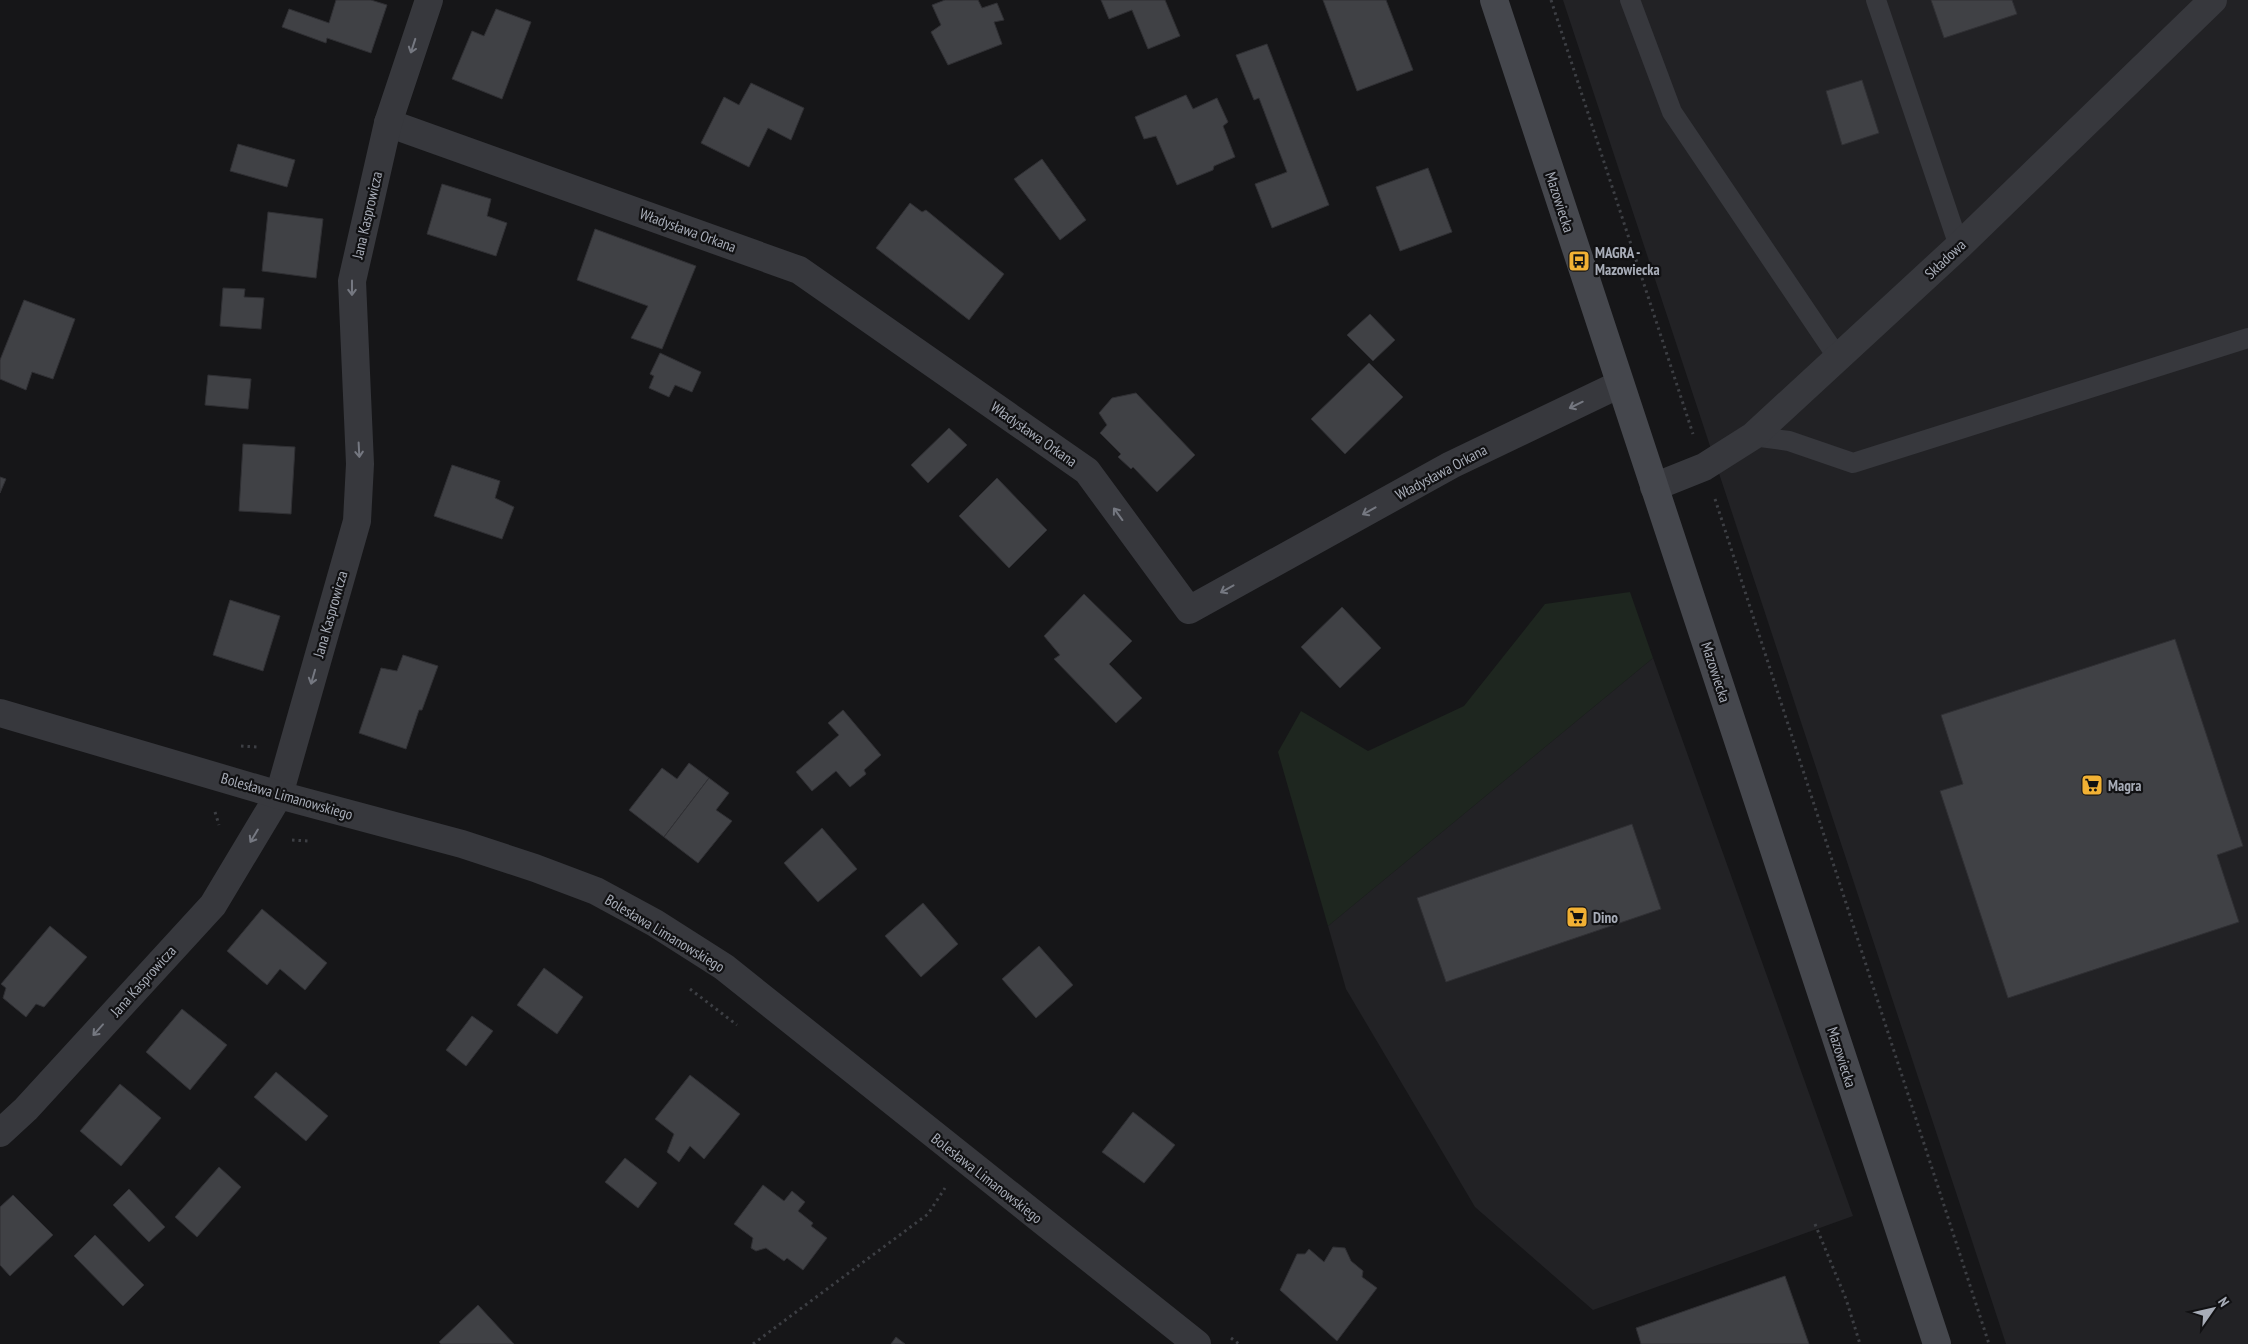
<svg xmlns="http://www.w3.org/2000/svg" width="2248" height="1344" font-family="'PT Sans Narrow',sans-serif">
<rect width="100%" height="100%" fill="#161618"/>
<!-- built -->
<g fill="#222225">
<path d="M1563,0H2248V1344H2006Z"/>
<path d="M1653,658L1853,1216L1593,1310L1475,1207L1346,989L1328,926Z"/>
</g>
<!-- green -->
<path fill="#1e261f" d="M1630,592L1653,658L1328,926L1278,752L1301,711L1368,751L1464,706L1545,604Z"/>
<!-- building -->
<g fill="#404145" stroke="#303034">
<path d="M336,0H371L387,5L371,53L327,38L326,43L282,27L289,9L329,23Z"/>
<path d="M945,0H978L982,8L997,3L1004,20L994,22L1002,44L948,65L931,32L941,25L932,5Z"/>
<path d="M1101,0H1165L1180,36L1148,49L1132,10L1109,19Z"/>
<path d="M1323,0H1386L1413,70L1357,91Z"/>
<path d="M1931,0H2012L2017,14L1944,38Z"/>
<path d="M496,9L531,22L502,99L452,79L472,31L484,36Z"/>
<path d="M1267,44L1329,205L1272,228L1255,184L1287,172L1259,98L1254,100L1236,55Z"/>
<path d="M1862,80L1879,133L1842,145L1826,91Z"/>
<path d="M751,83L804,108L791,140L768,128L749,167L701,143L724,97L739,105Z"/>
<path d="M1186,95L1193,109L1217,98L1228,122L1223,126L1235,157L1214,166L1213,170L1177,185L1156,136L1144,139L1135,117Z"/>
<path d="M238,144L295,160L287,187L230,171Z"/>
<path d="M1042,159L1086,220L1060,240L1014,179Z"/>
<path d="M1428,168L1452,232L1400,251L1376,187Z"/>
<path d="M442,184L491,199L487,216L507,223L496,256L427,234Z"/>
<path d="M910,203L922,212L926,210L1004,274L969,320L876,248Z"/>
<path d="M268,212L323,219L316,278L262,271Z"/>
<path d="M595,229L696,266L662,349L631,338L648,306L577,280Z"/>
<path d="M223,288L245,289L244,297L264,298L261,329L220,326Z"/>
<path d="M24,300L75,319L53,379L32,372L26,390L0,379V360Z"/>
<path d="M1370,314L1395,340L1373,361L1347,335Z"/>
<path d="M660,353L701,372L692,392L675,385L669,397L649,388L654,376L650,374Z"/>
<path d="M1369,363L1403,397L1345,454L1311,419Z"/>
<path d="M208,375L251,379L248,409L205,405Z"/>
<path d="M1136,393L1195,455L1157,492L1133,467L1131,469L1118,457L1121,454L1100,433L1107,425L1099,413L1112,398Z"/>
<path d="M949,428L967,445L928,483L911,465Z"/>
<path d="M243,444L295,447L291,514L239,511Z"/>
<path d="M452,465L500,481L495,498L514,507L502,539L434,516Z"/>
<path d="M0,477L6,479L0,493Z"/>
<path d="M997,478L1047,530L1009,568L959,516Z"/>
<path d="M1084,594L1132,641L1109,664L1142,698L1116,723L1054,659L1060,655L1044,636Z"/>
<path d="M230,600L280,616L263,671L213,655Z"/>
<path d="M1342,607L1381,648L1340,688L1301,647Z"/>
<path d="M2175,639L2243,846L2217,855L2239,922L2008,998L1940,791L1963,784L1941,715Z"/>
<path d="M403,655L438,666L422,710H419L406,749L359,733L381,668L397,671Z"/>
<path d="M843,710L881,755L864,770L866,774L850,787L836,771L812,791L796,772L839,735L828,723Z"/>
<path d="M689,763L709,778L664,837L629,810L662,768L677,779Z"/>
<path d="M709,778L729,793L716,810L732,821L698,863L664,837Z"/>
<path d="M1632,824L1661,909L1446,982L1417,898Z"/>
<path d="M822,828L857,869L818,902L784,863Z"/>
<path d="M923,903L958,944L921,977L885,936Z"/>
<path d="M262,909L327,963L305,990L280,969L267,985L227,951Z"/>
<path d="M50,926L87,957L44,1007L36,1004L26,1017L3,998L6,988L1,984Z"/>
<path d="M1039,946L1073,985L1036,1018L1002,979Z"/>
<path d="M544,968L583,997L557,1034L517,1005Z"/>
<path d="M182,1009L227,1045L190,1090L146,1052Z"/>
<path d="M472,1016L493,1031L466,1066L446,1050Z"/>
<path d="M276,1072L328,1116L306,1141L254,1097Z"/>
<path d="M690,1075L740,1114L704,1159L690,1146L679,1162L667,1152L674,1134L655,1119Z"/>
<path d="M120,1084L161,1118L121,1166L80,1131Z"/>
<path d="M1133,1112L1175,1145L1144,1183L1102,1152Z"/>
<path d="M625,1158L657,1183L638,1208L605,1182Z"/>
<path d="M219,1167L241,1187L197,1237L175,1217Z"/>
<path d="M763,1185L784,1201L792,1191L805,1202L798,1211L813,1223L811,1226L827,1238L803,1270L787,1258L784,1261L766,1248L756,1251L751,1248L753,1238L734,1224Z"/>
<path d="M129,1189L165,1227L149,1242L113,1205Z"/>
<path d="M13,1195L53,1235L10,1276L0,1265V1207Z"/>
<path d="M95,1235L144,1285L123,1306L74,1256Z"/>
<path d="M1333,1247L1345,1248L1351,1261L1363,1271L1362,1277L1377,1288L1337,1341L1280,1290L1297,1254H1305L1309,1249L1324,1262Z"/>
<path d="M1785,1276L1809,1344H1641L1636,1328Z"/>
<path d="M478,1305L514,1344H441L439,1342Z"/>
<path d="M896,1337L905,1344H891Z"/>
</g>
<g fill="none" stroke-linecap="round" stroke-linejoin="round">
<!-- path -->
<g stroke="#3d3f44" stroke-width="3" stroke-dasharray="2.5 4" stroke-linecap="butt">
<path d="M1551,0L1693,434"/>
<path d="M1715,499L1989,1344"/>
<path d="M241,746L257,747"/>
<path d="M215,812L219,825"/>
<path d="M292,840L308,841"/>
<path d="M690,989L737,1025"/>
<path d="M1815,1224L1846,1299L1860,1344"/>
<path d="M1231,1338L1239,1344"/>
<path d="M753,1344L928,1214L945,1188"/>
</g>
<!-- service -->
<g stroke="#37383d" stroke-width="20">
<path d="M1630,0L1672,112L1838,358"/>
<path d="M1876,0L1959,246"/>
<path d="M1753,436L1789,441L1853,463L2248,338"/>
</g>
<!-- minor -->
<g stroke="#37383d" stroke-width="28">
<path d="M388,123L799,270L1087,471L1189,610L1451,465L1620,384"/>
<path d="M1654,487L1704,467L1753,436L1959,246L2213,0"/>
<path d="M0,1133L26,1109L213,905L279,795L357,521L360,464L352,281L388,123L429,0"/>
</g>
<!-- tertiary -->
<path stroke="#37383d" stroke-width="28" d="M0,713L279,795L462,844L535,868L596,891L655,923L724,967L1197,1344"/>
<!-- secondary -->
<path stroke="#45474d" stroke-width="28" d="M1494,0L1937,1344"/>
</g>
<!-- one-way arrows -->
<defs><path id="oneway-shaft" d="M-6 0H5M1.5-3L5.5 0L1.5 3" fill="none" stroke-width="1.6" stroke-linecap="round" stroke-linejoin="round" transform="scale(1.25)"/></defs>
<g stroke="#757881">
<use href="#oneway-shaft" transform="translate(413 46) rotate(108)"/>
<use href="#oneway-shaft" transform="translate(352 288) rotate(90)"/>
<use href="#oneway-shaft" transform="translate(1576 405) rotate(154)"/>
<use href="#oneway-shaft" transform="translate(359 450) rotate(87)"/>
<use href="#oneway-shaft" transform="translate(1369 511) rotate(151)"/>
<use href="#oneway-shaft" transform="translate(1118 514) rotate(-126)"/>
<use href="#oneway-shaft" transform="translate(1227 589) rotate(151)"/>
<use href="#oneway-shaft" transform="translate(313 677) rotate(106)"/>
<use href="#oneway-shaft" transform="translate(254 836) rotate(121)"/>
<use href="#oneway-shaft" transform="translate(98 1030) rotate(132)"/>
</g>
<!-- icons -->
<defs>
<g id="bus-square" transform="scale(1.125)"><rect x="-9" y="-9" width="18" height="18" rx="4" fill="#f2b134" stroke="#111113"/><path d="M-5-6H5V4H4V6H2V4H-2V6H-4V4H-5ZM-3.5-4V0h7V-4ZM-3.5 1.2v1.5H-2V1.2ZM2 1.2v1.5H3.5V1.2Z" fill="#111"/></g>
<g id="supermarket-square" transform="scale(1.125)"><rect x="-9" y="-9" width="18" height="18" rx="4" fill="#f2b134" stroke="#111113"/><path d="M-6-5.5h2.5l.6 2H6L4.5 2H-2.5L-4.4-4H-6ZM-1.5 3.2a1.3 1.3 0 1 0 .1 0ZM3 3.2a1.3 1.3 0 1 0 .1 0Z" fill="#111"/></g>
</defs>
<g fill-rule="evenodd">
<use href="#bus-square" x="1579" y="261"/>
<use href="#supermarket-square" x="2092" y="785"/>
<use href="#supermarket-square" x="1577" y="917"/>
</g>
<g text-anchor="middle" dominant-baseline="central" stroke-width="4.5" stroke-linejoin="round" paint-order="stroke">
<!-- street labels -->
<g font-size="15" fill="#a8adb8" stroke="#111113">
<text transform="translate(1560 202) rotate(72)">Mazowiecka</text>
<text transform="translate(367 215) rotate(-77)">Jana Kasprowicza</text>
<text transform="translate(688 230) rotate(20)">Władysława Orkana</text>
<text transform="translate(1945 259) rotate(-43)">Składowa</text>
<text transform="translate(1034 434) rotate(35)">Władysława Orkana</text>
<text transform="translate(1441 472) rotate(-28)">Władysława Orkana</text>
<text transform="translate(330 614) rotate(-74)">Jana Kasprowicza</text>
<text transform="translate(1716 672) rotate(72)">Mazowiecka</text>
<text transform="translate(287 796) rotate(16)">Bolesława Limanowskiego</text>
<text transform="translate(665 933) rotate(31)">Bolesława Limanowskiego</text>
<text transform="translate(143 981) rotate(-48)">Jana Kasprowicza</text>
<text transform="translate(1842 1057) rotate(72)">Mazowiecka</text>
<text transform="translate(987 1178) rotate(38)">Bolesława Limanowskiego</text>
</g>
<!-- poi labels -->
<g font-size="15" font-weight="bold" fill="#a8adb8" stroke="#111113" text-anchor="start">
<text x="1595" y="252">MAGRA -<tspan x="1595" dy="17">Mazowiecka</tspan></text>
<text x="2108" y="785">Magra</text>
<text x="1593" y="917">Dino</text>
</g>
</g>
<!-- north arrow -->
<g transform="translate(2213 1309) rotate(56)" stroke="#111113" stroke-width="4" paint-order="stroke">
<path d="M0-4L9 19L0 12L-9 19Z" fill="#a8adb8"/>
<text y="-8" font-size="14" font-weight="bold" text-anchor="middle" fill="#a8adb8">N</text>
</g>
</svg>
